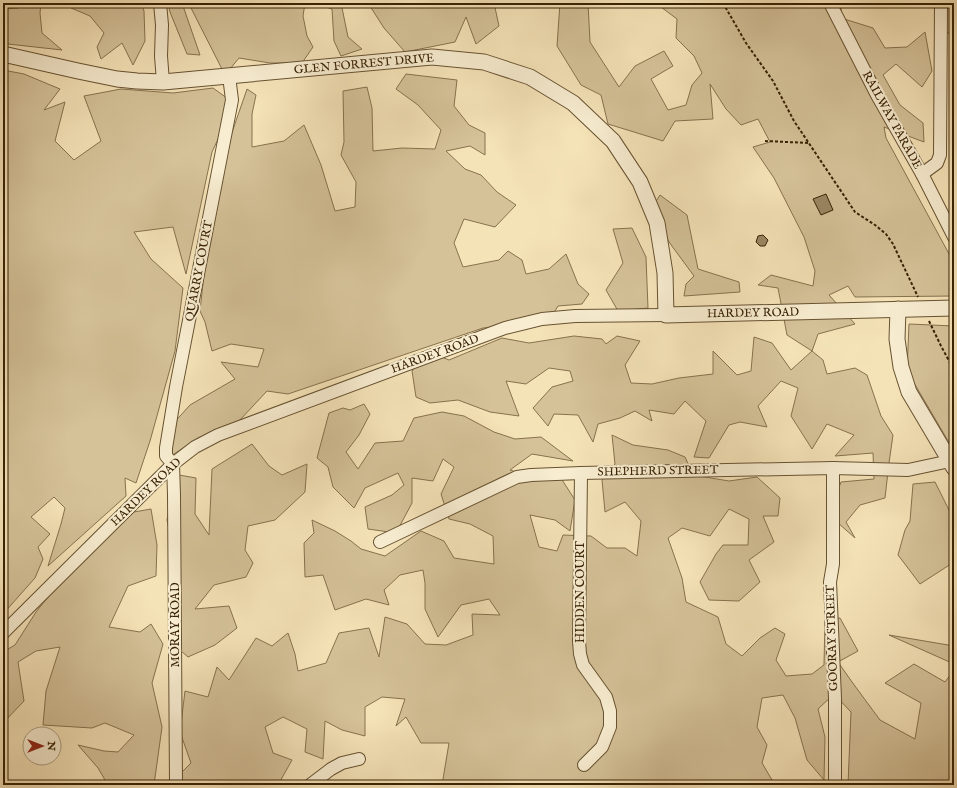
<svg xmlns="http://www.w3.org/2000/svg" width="957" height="788" font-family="'IM FELL English',serif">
<rect width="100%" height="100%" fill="#f5e3b8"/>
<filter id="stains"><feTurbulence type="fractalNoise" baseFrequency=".005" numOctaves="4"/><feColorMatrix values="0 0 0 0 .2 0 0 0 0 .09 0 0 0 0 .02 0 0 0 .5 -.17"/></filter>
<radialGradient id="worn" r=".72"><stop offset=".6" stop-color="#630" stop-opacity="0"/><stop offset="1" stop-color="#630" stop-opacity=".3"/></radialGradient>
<!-- green -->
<g fill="#d5c299" stroke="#86724e">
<path d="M13,3H41L40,13L42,33L62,50L8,44L3,39V9L18,8Z"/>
<path d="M68,3H141L144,11L145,41L133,65L122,43L101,59L97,47L104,33L90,16L71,8Z"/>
<path d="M168,3H182L200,55L187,54L170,12Z"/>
<path d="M187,3H305L303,16L307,36L313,47L302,63H270L239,58L225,75L190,6Z"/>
<path d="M315,3H341L348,37L362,49L341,56L334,41L332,9Z"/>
<path d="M368,3H494L499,26L476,44L466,17L455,42L405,52L384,28Z"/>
<path d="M560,3H588L590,42L619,87L635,66L664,51L673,66L651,79L668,110L686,105L692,85L702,73L694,56L676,38L677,19L661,7V3H841V18L873,28L885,48L907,47L925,32L932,71L922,87L896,64L883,75L900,105L923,123L924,142L884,127L886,138L954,263V296L855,297L848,286L829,295L855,324L818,334L812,351L823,360L827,374L855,368L867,375L881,416L893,435L889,463L885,498L860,505L846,522L855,538L829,515L841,482L874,479L873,453L835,456L854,435L827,424L812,449L791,416L798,388L781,381L758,406L767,427L740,422L729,425L709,458L694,457L706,421L685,401L674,414L649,410L652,421L635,411L620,418L598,424L593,442L578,415L554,414L548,426L533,408L552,387L573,381L570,371L549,368L526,384L506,381L519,416L490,412L458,400L430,403L416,397L412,371L429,352L449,360L502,338L529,343L574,336L602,339L606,344L617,336L640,341L625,365L631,383L652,384L679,378L713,374V351L737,375L751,371L754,337L772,343L791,370L812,351L787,335L778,288L758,285L771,275L813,286L815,271L804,237L774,178L753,147L770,142L758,119L741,125L726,109L710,84L713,119L675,121L663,141L608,124L601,95L581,85L557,46Z"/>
<path d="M945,3H954V34L947,33L940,8Z"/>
<path d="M3,70L24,74L60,89L44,110L65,102L55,141L74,160L101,141L84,96L121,89L173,93L213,88L231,101L232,109L212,152L186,274L173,227L134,232L151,259L183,288L175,351L150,441L136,483L125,478L126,496L48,566L61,524L65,508L54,497L31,517L50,534L38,547L43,559L35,578L3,614Z"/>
<path d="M406,74L457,80L454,106L469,125L485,133V155L470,146L446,151L465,169L481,175L497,192L516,205L495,227L464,219L454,243L463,267L499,260L508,251L522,260L526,274L549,269L566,254L578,284L589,294L582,304L558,306L549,321L483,328L288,394L267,391L239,421L198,438L171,456L170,427L190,405L235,379L221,362L258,367L264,349L231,344L212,351L205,322L200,311L208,237L228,144L247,89L256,95L252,114V147L284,141L304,125L321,165L335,211L355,207L356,182L341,155L344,142L343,91L367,87L372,108L373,151L402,148L435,149L441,130L418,105L396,89Z"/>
<path d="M660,195L687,215L698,269L739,282L740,292L684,296L686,284L694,276L669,242L653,206Z"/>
<path d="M632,228L646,257L648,308L618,311L606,290L623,263L613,229Z"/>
<path d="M909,324L954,326V451L907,371Z"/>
<path d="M364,404L370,414L359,435L346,452L358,469L375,443L403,441L414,418L442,412L464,416L494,432L515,439L541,437L573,461L532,454L510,470L530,476L557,472L575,500L570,531L555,520L530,515L539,547L557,551L563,535L591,536L607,548H625L637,556L641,521L625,502L605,512L602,480L615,464L612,435L633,445L668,450L685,457L693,475L729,481L757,477L780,498L778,516H763L774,542L749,560L760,582L739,601L709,600L700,582L716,554L723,545H748L749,519L729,509L710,536L682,528L668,538L682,578L686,602L718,617L726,644L742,656L760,638L775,628L785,634L776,660L786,676L812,674L824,665L825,619L840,618L858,651L838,662L852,682L880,720L915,739L921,703L885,683L914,664L945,682L954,670V785H848L851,712L834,694L818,709L825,737L824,780L807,760L795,718L783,695L762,698L757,727L767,745L762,763L772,780L785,785H442L449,743H421L406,717L396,726L405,699L382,697L365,707V736L342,730L325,721L323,759L305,752L307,729L283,717L265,727L273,753L292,760L278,785H178L177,777L191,763L180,732L185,691L208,697L217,667L229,680L256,638L272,646L288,633L295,654L298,671L326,663L339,633L369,628L379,657L385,617L407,624L425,644L446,645L473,635L472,614L500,615L489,599L461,605L438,637L425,609V583L423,570L400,575L384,590L389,605L366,599L335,610L323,575L305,577L304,543L314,533L312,520L335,531L351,541L361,549L385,556L421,531L444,541L454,558L494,564L493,536L470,524L449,519L441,494L454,467L443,459L433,481L412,478V503L396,533L368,529L365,507L392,495L404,485L398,473L365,488L354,508L333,487L328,467L317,458L329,413L343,408L350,410Z"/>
<path d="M252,444L269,466L282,475L307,464L305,492L275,520L248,526L245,550L253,563L246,577L214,585L195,609L229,606L237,628L215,645L188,657L172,643V545L167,520L173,484L179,475L196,478L195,514L209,535L212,469Z"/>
<path d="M935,482L954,520V562L920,584L898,555L905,530L910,521L913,484Z"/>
<path d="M151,509L157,545L156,576L128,586L109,627L140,632L151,624L163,644L152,683L162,727L154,785H108L98,768L78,745L104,751L118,752L134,735L105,723L92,728L43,725L46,691L60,647L36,651L18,662L24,701L3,723V652L15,645L36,612L52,592L134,512Z"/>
<path d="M889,635L954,646V664Z"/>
</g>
<!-- building -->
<g fill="#9a8662" stroke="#382204">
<path d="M826,194L833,210L821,215L813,199Z"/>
<path d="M763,235L768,240L765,246H760L756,242L758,236Z"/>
</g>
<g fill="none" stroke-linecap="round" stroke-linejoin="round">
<!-- minor casing -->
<g stroke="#675231" stroke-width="14">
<g id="minor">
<path d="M160,3L162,25L161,56L163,82"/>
<path d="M830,3L877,95L922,174L954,237"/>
<path d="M922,174L937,163L940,155L941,3"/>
<path d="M833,468V564L830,582L835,698V785"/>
<path d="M581,473L579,641L580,654L583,665L606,697L610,711V727L602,747L584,765"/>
<path d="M380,542L517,477L531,475L581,473L833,468L908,470L950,461"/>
<path d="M3,633L173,464L195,447L218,435L505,328L542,319L575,316L666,315"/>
<path d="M176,785L174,495L173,464L166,456V448L176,387L232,100L229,76"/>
<path d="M310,785L331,769L342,763L359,759"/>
</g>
</g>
<!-- tertiary casing -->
<g stroke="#675231" stroke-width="17">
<g id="tertiary">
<path d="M3,54L78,71L117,79L137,81L163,82L432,57L484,62L530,77L573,103L613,141L640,182L657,223L665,273L666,315L954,308"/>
<path d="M898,309L897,339L901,367L909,392L954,468"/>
</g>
</g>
<!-- path -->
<g stroke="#382204" stroke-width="2" stroke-dasharray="3 2" stroke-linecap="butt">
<path d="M723,3L746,43L773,81L794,121L855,212L875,225L886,234L893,244L918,297"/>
<path d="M726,8L728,3"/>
<path d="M765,141L809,143"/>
<path d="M929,321L941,346L954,370"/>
</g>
<!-- minor -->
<use href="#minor" stroke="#f8edd1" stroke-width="12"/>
<!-- tertiary -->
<use href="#tertiary" stroke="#f8edd1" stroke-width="15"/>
</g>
<g text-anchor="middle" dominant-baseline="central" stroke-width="4" stroke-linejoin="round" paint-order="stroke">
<!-- street labels -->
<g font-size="12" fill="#382204" stroke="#f8edd1">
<text transform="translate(364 64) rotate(-5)">GLEN FORREST DRIVE</text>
<text transform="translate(892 120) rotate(61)">RAILWAY PARADE</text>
<text transform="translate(199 271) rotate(-79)">QUARRY COURT</text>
<text transform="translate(753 313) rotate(-1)">HARDEY ROAD</text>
<text transform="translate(435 354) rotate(-20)">HARDEY ROAD</text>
<text transform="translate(658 471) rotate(-1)">SHEPHERD STREET</text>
<text transform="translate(146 492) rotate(-44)">HARDEY ROAD</text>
<text transform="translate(580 592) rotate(-90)">HIDDEN COURT</text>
<text transform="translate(175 625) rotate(-90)">MORAY ROAD</text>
<text transform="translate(832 638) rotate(-92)">GOORAY STREET</text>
</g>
</g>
<!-- margin -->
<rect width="957" height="788" fill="none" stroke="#f5e3b8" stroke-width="16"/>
<rect x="4" y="4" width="949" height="780" fill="none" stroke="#382204" stroke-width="2"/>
<rect x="8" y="8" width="941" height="772" fill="none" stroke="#382204"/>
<!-- north arrow -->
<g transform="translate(42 746) rotate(90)"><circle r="19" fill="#f8edd1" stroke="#ab9c7f"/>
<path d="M0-3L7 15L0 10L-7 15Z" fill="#8f2418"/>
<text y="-6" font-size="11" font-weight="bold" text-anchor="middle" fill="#382204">N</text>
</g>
<rect width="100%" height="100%" filter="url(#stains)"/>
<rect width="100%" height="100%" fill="url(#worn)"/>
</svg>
